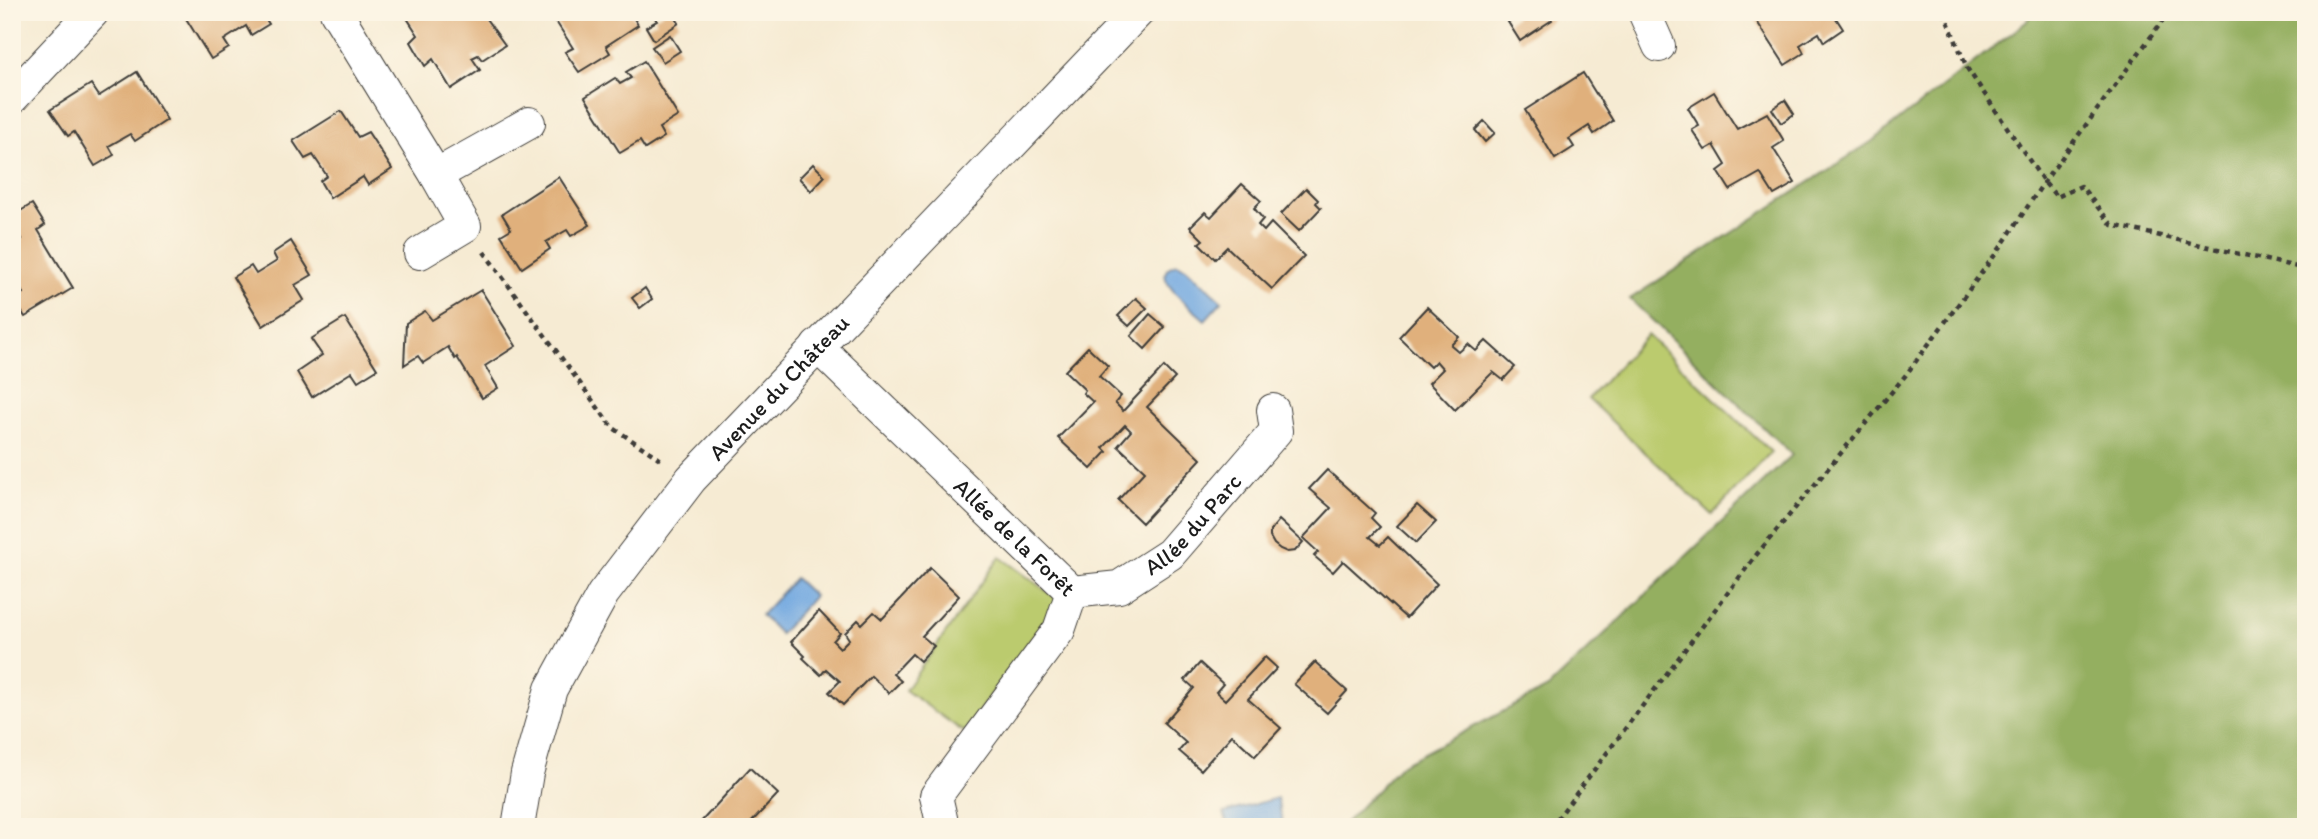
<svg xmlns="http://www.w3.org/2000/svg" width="2318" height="839" font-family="Itim,sans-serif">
<rect width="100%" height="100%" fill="#fcf5e5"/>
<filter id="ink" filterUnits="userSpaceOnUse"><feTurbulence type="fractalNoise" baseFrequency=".0143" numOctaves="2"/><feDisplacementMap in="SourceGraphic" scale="14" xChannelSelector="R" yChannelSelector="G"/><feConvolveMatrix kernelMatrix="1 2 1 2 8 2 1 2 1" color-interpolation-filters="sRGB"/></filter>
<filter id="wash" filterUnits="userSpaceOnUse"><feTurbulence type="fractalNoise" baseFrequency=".00686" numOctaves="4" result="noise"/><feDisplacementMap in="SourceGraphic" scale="28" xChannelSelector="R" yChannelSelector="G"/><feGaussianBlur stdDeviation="1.57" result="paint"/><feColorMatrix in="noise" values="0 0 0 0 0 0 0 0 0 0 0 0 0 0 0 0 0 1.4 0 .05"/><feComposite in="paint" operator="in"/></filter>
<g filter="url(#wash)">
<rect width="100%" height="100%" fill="#f6ebd3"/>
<!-- green -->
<g fill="#bbcb6e" stroke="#6c7445" stroke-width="2">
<path d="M1647,335L1771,452L1712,515L1588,399Z"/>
<path d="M1000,557L1059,600L964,732L905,690Z"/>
</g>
<!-- forest -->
<path fill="#94af61" stroke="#58663e" stroke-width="2" d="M2034,12H2306V827H1341L1402,764L1548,688L1792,455L1630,299L1874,140L2026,22Z"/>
<!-- water -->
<g fill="#72a8e0" stroke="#47627e" stroke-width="2">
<path d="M1177,264L1186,268L1222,301L1205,320C1195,310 1142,273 1177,264Z"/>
<path d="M795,578L814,596L780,634L761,615Z"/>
<path d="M1277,798L1283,823L1269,827H1228L1224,813Z"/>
</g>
<g id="blocks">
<!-- building -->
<g fill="#e0b07b">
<path d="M182,12H261L269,24L251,35L246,26L224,40L229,48L211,59Z"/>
<path d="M417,12H471L472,15L481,12L505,45L482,60L478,55L472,58L480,70L451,89L433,59L425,66L411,42L418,35L407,18Z"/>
<path d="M553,12H630L638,25L606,46L610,53L579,72L565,52L573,48L551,14Z"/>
<path d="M665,12H672L679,23L654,40L646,27L657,21L655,18Z"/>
<path d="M1513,12H1547L1552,20L1520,41L1508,22L1516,17Z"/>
<path d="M1762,12H1832L1843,29L1824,42L1819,33L1800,45L1804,53L1785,65L1754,17Z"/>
<path d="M670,35L680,51L663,62L652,47Z"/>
<path d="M644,61L678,116L659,128L664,137L645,149L640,141L620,153L585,97L615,78L620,84L631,78L626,72Z"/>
<path d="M137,72L167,120L135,141L130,134L109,146L114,155L95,166L74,132L68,136L50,110L91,84L99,96Z"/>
<path d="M1583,73L1613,121L1594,134L1589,126L1569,139L1574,147L1555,159L1525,110Z"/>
<path d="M1714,92L1737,129L1767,113L1784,141L1773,148L1795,183L1774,195L1760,173L1730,190L1718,171L1726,165L1714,145L1705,150L1692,130L1699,126L1688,108Z"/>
<path d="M1785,100L1794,114L1781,123L1772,109Z"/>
<path d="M341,111L358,137L368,132L392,169L368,185L363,177L330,198L320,181L327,176L313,155L305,159L293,141Z"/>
<path d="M1484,121L1495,133L1485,142L1475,130Z"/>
<path d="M813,164L825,176L811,191L799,178Z"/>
<path d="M559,177L590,225L571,236L567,230L546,242L550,249L522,268L501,235L511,229L502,214Z"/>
<path d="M1242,184L1261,201L1254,208L1263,219L1258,225L1264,231L1271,223L1304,256L1272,289L1227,247L1215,259L1199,243L1203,240L1190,227L1205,212L1211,217Z"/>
<path d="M1306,188L1318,200L1316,203L1321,208L1299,231L1281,214Z"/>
<path d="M32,204L45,225L38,230L73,288L25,317L13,298L23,293L12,276V245L22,239L12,222V216Z"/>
<path d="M291,241L312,275L295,285L304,300L263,326L233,277L251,266L256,274L277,261L273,253Z"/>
<path d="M645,288L652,299L640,308L632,298Z"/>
<path d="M481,290L516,346L485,366L498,388L482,398L457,357L455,359L448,347L423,363L418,356L404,365L406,323L425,311L432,320Z"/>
<path d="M1136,298L1147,308L1129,326L1118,316Z"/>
<path d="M1427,307L1459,337L1451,345L1459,352L1468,344L1476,351L1486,341L1515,367L1503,380L1493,372L1455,410L1429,383L1443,369L1436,361L1430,367L1399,337Z"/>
<path d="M1150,314L1165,327L1145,349L1131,336Z"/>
<path d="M345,318L377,369L358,381L352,372L312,397L297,372L322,355L311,339Z"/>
<path d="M1088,347L1108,366L1099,376L1121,396L1115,403L1123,411L1164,367L1175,378L1147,407L1201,459L1142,523L1118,500L1145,471L1118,446L1131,431L1125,425L1103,448L1107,452L1091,469L1058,438L1093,402L1083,393L1085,390L1065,371Z"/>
<path d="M1327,470L1375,513L1371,518L1380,527L1370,537L1380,545L1388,537L1437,584L1406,618L1343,561L1333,572L1314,556L1318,552L1303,538L1331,508L1309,489Z"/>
<path d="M1417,505L1436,522L1416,543L1397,526Z"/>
<path d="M1279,520L1303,542L1295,551L1287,552L1280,549L1274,544L1270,537V531Z"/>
<path d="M930,568L959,596L922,636L934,646L920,661L912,654L893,674L901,681L889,693L871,676L843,705L829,692L840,681L826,669L821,675L803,658L805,656L791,642L819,611L840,633L833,641L840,648L849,639L845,633L858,620L862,624L874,612L882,619Z"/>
<path d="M1265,657L1277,668L1248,699L1281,728L1255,756L1232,735L1201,770L1179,751L1186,743L1164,723L1194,688L1185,680L1200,663L1223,684L1216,692L1225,700Z"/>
<path d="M1315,662L1347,691L1327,713L1294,684Z"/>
<path d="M750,768L778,794L747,827H705L700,823Z"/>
</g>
</g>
</g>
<g filter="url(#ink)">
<use href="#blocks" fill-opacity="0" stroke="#3d3b37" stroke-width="2"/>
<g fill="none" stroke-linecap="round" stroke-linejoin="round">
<!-- street casing -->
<g stroke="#3d3b37" stroke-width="34">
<g id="street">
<path d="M336,12L436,175"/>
<path d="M1644,12L1659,46"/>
<path d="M12,98L93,12"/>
<path d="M420,253L465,226L436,175L529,123"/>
<path id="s1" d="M817,346L1072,592L1059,630L936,796L943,827"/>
<path id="s2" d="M1072,592L1119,587L1170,554L1276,431L1273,410"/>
<path id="s3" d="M518,827L527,773L551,689L603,594L691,479L1138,12"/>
</g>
</g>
<!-- path -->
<g stroke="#3d3b37" stroke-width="4.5" stroke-dasharray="5 5" stroke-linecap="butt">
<path d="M1944,12L1967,68L2044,182L2057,197L2081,186L2112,225L2306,269"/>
<path d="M484,252L612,427L663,461"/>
<path d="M1551,827L1757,554L1905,376L2000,248L2044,182L2169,12"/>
</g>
<!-- street -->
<use href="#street" stroke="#fff" stroke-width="32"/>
</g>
</g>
<g text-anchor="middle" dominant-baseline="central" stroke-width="5" stroke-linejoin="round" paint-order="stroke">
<!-- street labels -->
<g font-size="23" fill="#1c1c1c" stroke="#fcf5e5">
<text stroke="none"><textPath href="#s3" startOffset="522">Avenue du Château</textPath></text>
<text stroke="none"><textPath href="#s2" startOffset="145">Allée du Parc</textPath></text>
<text stroke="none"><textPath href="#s1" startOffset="275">Allée de la Forêt</textPath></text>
</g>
</g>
<!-- margin -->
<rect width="2318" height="839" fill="none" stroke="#fcf5e5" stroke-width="42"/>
</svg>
